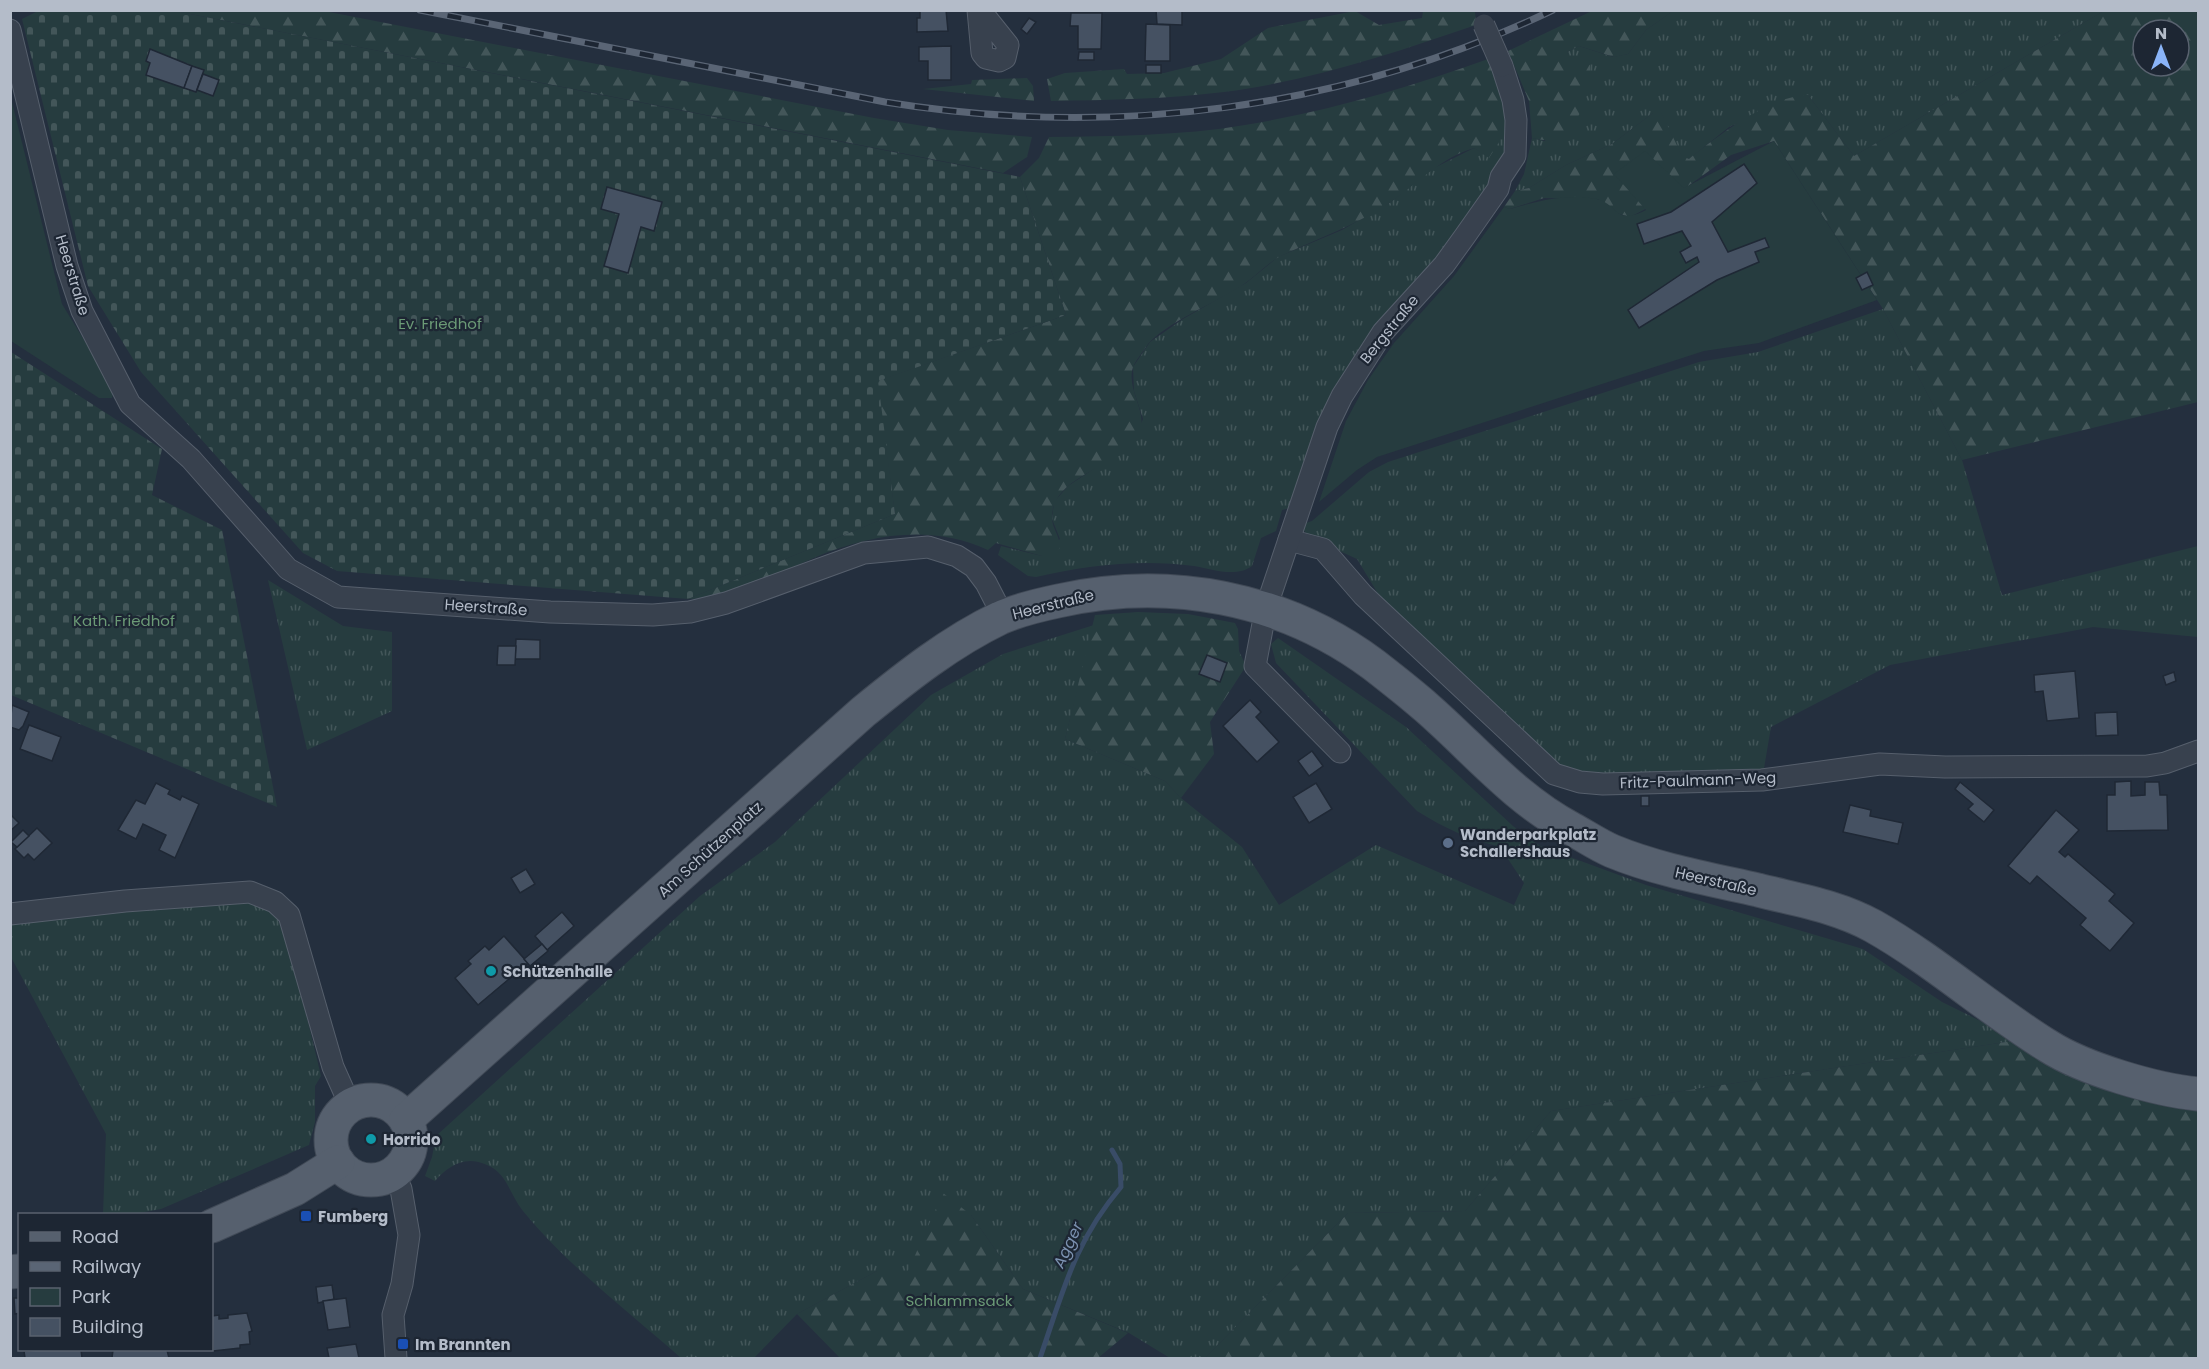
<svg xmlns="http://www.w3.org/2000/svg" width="2209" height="1369" font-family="Poppins,sans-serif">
<defs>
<pattern id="grass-tufts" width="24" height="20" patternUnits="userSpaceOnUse" patternTransform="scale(1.5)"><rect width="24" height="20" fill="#263c3f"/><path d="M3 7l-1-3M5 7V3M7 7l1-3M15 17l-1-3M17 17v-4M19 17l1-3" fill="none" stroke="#435659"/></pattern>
<pattern id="forest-firs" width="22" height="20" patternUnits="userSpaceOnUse" patternTransform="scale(1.5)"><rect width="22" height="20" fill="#263c3f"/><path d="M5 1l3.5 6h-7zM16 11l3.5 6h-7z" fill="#435659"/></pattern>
<pattern id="cemetery-stones" width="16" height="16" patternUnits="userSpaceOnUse" patternTransform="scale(1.5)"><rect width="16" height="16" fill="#263c3f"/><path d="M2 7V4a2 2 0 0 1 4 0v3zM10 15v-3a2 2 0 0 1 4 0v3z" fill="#435659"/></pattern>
</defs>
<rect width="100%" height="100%" fill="#242f3e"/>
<!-- grass -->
<g fill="url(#grass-tufts)">
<path d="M1673,11H2104L1854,156L1808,95L1729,127L1689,159L1682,157L1661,113H1653L1612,144L1566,165L1529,188L1515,191L1524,174L1532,138L1545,141L1569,61L1567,52L1579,46L1613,57L1628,54L1646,30Z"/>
<path d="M1508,115L1505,150L1499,168L1458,235L1378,328L1290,508L1282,510L1276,531L1261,538L1252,566C1236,578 1212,569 1194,566C1141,559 1088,565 1036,577L1028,576L998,555L1001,546L1042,556L1060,539L1052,519L1054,502L1068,486L1133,443L1143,419L1134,391L1133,367L1150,342L1183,319L1246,283L1278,257L1342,230L1391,202L1432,169L1474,148L1489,157Z"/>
<path d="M1883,309L1962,460L2002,595L2198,546V637L2093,627L1890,665L1771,727L1762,780L1580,782L1400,630L1357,559L1309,537L1302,528L1303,524L1312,521L1369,472L1388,462L1699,362L1758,352Z"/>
<path d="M268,580L343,626L392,632V711L307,750Z"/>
<path d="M1094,625L1065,739L1165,781L1181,798L1242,847L1279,905L1376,845L1514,905L1524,883L1500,847C1469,839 1444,828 1417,811L1276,663L1271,644L1278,638L1406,727L1513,826L1540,846L1646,885L1863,949L1942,1002L2019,1040L1551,1111L1465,1211L1348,1213L1205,1358H1170L1129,1333L1023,1289L971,1215L908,1271H877L797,1314L754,1358H681C628,1311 568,1266 523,1211C510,1195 507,1173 487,1165C466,1155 449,1165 435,1181L425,1176L432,1157L436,1136L700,896L775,842L931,695L1003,654Z"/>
<path d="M248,898L275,912L293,959L321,1076L315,1086V1122L309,1145L161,1209L134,1214H103L106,1134L11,957L10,924Z"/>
</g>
<!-- forest -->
<g fill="url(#forest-firs)" fill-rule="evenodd">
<path d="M1594,10L1673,11L1646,30L1628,54L1614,57L1579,46L1567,52L1570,61L1590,65C1593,85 1580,127 1560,137C1551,142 1541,140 1532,138L1529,101L1508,51Z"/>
<path d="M175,11H324L874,118L948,130L1032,137L1027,157L1003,173Z"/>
<path d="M1355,11L1379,25L1422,18L1423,11H1475L1476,25C1394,53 1311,81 1224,92C1167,99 1109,100 1051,101L1047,79L1065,73L1124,69L1127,74L1164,73L1221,59L1268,28Z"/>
<path d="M2104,11H2198V402L1962,460L1883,309L1774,141L1731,155L1684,189L1630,217L1616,213L1598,199L1544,198L1510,209L1504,207L1515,191L1529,188L1566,165L1612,144L1653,113L1661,112L1682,156L1689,159C1719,135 1770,96 1808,95L1854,156ZM2143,30H2179V66H2143Z"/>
<path d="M1491,58L1508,115L1499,142L1489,158L1474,148C1442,157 1418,183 1391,202C1357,225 1318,238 1281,256C1269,262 1259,273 1248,281C1238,289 1225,295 1213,302C1194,312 1162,328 1148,344C1144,350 1136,360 1133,367C1125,393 1154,416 1135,441C1116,467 1051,477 1052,518C1052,528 1060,536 1060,548L1052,555L1042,556L996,543L988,550C932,524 871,534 816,557C766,578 746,599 688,599L895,514L877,381L1066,315L1020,177L1039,158L1049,137C1114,136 1180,136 1245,125C1329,111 1411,87 1491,58Z"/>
<path d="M1027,78L1033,86L1034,101L923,89L971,84L972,80Z"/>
<path d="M1138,612L1188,614L1235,623L1238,629L1239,651L1246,666L1210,722L1214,754L1181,798L1165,781L1065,739L1095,615Z"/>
<path d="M2019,1040L2198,1103V1358H1205L1348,1213L1465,1211L1551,1111Z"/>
<path d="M943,1193L971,1215L1023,1289L1128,1333L1098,1358H840L797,1314L877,1271H908Z"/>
</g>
<!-- cemetery -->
<g fill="url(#cemetery-stones)">
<path d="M38,11H175L1020,177L1066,315L878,381L895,514L688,599L337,571L303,553L141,372L88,286L22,19Z"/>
<path d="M11,352L162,449L152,495L222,530L277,807L11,695Z"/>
</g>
<!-- park -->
<g fill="#263c3f">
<path d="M10,94L62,304L114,389L112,398H99L11,341Z"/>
<path d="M1774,141L1877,300L1759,343L1704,351L1377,457L1357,470L1319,502L1346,421L1368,380L1394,343L1454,276L1504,207L1510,209C1536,201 1569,193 1597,199C1618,204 1614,226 1646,210L1614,174L1645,151L1684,188Z"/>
</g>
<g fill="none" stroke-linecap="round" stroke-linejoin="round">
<!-- stream -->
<path stroke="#394c67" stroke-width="5" d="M1040,1358C1063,1292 1074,1242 1121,1187L1120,1164L1112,1150"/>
</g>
<!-- building -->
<g fill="#455162" stroke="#1f2835" stroke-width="1.5">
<path d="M920,10H946L948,31L917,32V18H920Z"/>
<path d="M1156,10H1182V25L1157,24Z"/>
<path d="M1071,13H1102L1101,49H1078V26H1070Z"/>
<path d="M1029,18L1036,22L1027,34L1021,29Z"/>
<path d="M1146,24L1170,25V61H1145Z"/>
<path d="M951,46V80H928V61H919V47Z"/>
<path d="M150,49L192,66L184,88L146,75L150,63L146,61Z"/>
<path d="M1079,52H1094V60H1078Z"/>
<rect x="1146" y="65" width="15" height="8"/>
<path d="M192,66L204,70L196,92L184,88Z"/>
<path d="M203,74L219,80L213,96L197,90Z"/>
<path d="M1744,164L1757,183L1712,222L1728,252L1765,238L1769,247L1755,252L1759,262L1717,280L1639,328L1628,310L1699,262L1697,257L1686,263L1680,252L1691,246L1682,231L1644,244L1637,224L1671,212Z"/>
<path d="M607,187L662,202L654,231L641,227L628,273L604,266L619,214L601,209Z"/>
<path d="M1867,272L1873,285L1862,290L1856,278Z"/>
<path d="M516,639L540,640V659H515Z"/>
<path d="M498,646H516L515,665H497Z"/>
<path d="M1207,655L1227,663L1220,682L1199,674Z"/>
<path d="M2075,671L2079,718L2047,721L2043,691L2035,692L2034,675Z"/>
<path d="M2174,672L2176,681L2166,685L2163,676Z"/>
<path d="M1250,700L1261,712L1256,717L1279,742L1257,762L1223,726Z"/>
<path d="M12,705L29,712L23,726L19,730L10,727Z"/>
<path d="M2117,712L2118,735L2096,736L2095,713Z"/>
<path d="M29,725L61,737L52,761L20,749Z"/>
<path d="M1312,751L1323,766L1309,776L1298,761Z"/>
<path d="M2131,781V796L2145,795V782H2159L2160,795H2167L2168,830L2107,831V795H2115V782Z"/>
<path d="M1960,782L1994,810L1984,822L1968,809L1973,804L1955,789Z"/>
<path d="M156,783L170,790L168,794L180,800L182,796L199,804L175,858L159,850L166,835L143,824L136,839L118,830L136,800L145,804Z"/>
<path d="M1316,783L1332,809L1309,823L1293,797Z"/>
<rect x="1641" y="796" width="8" height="10"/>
<path d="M1850,805L1871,810L1870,816L1903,823L1898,844L1843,832Z"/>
<path d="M2056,810L2079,830L2059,852L2065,857L2068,854L2115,894L2109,901L2134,923L2110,951L2080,925L2086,918L2037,876L2030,884L2008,866Z"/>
<path d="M10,814L19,823L10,831Z"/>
<path d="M37,828L52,843L34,860L28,854L24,858L15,849Z"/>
<path d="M23,830L29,836L17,847L11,842Z"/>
<path d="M526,869L535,884L520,893L511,878Z"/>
<path d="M562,912L574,926L547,950L535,936Z"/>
<path d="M504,936L528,963L478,1005L455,978L471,964L468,961L485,946L489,950Z"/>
<path d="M542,944L548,951L530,966L524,959Z"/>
<path d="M332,1285L334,1299L318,1303L316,1287Z"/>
<path d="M14,1298H20V1313L15,1314Z"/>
<path d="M346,1298L350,1327L328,1330L323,1301Z"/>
<path d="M247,1313L252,1331L249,1332L250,1344L240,1345V1348L213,1351L212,1316L219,1315V1319L228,1318V1315Z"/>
<path d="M356,1344L359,1358H329L327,1348Z"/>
<path d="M39,1350H81L82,1358H25L24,1351Z"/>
<path d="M113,1350H167L169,1358H112Z"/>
</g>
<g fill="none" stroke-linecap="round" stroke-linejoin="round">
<!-- minor casing -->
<g stroke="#565f6c" stroke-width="23">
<g id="minor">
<path d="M978,10L982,53L986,58L999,61L1005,58L1008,45L980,10"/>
<path d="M10,30L67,266L82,311L130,404L191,459L288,569L338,597L550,612L653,615L690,612L726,603L864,553L928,547L957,556L974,567L986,583L1003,616"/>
<path d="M1289,540L1323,549L1363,595L1554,774L1580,782L1603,784L1762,780L1880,764L1945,767L2147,766L2165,763L2198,751"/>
<path d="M1340,752L1255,666L1266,608L1327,427L1342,396L1383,332L1444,265L1465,236L1498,189L1501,177L1515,156L1516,120L1513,100L1502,66"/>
<path d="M10,914L125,901L250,892L275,902L289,915L333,1067L350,1105"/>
<path d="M393,1173L401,1189L409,1235L402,1284L393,1315L396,1358"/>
</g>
</g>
<!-- primary casing -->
<g stroke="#414a57" stroke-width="35">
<g id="primary">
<circle cx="371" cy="1140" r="40"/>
<path d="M406,1120L863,712C906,677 950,642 1000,618C1018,610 1039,605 1058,601C1168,576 1283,597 1374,665C1392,679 1410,693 1427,708C1475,750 1515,799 1572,829C1585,836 1598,845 1612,851C1658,870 1709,879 1758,890C1797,900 1837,906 1873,926C1935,961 1988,1009 2048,1046C2084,1069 2156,1090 2198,1094"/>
<path d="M212,1226L295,1189L338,1162"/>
<path d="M10,1272L20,1271"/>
</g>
</g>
<!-- minor -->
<use href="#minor" stroke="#38414e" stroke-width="21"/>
<!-- primary -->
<use href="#primary" stroke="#56606e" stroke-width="33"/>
<!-- rail casing -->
<g stroke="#5a6575" stroke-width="7">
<path id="rail" d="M420,10L885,102C1113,139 1343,110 1553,10"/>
</g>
<!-- rail -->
<use href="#rail" stroke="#1d2633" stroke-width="4.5" stroke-dasharray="14" stroke-linecap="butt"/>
<!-- minor-bridge casing -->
<g stroke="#565f6c" stroke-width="23" stroke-linecap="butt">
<path id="minor-bridge" d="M1484,25L1502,66"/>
</g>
<!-- minor-bridge -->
<use href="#minor-bridge" stroke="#38414e" stroke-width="21"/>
</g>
<!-- markers -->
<circle fill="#5c6f8a" stroke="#1d2633" stroke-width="2" cx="1448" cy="843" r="6"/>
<g fill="#0f9aa8" stroke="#1d2633" stroke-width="2">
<circle cx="491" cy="971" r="6"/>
<circle cx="371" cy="1139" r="6"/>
</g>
<g fill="#1a4fb4" stroke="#1d2633" stroke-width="2">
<rect x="300" y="1210" width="12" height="12" rx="3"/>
<rect x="397" y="1338" width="12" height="12" rx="3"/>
</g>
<g text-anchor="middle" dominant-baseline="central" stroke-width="4.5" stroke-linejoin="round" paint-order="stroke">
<!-- street labels -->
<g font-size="15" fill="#b4bcc9" stroke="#1d2633">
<text transform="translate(73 275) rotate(73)">Heerstraße</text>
<text transform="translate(1389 329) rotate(-51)">Bergstraße</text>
<text transform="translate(1053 604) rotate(-14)">Heerstraße</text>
<text transform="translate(486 607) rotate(4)">Heerstraße</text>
<text transform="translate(1698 780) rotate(-2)">Fritz-Paulmann-Weg</text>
<text transform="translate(710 849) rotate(-42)">Am Schützenplatz</text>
<text transform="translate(1716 881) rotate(13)">Heerstraße</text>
</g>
<!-- park labels -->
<g font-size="15" fill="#6b9a76" stroke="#1d2633">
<text x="440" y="323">Ev. Friedhof</text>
<text x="124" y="620">Kath. Friedhof</text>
<text x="959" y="1300">Schlammsack</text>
</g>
<!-- poi labels -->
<g font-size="15" font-weight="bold" fill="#b4bcc9" stroke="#1d2633" text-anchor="start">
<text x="1460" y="834">Wanderparkplatz<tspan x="1460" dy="17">Schallershaus</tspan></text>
<text x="503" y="971">Schützenhalle</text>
<text x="383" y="1139">Horrido</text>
<text x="318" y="1216">Fumberg</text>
<text x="415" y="1344">Im Brannten</text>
</g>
<!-- water labels -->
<g font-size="16" font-style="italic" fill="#7c92b1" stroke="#1d2633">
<text transform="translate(1068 1245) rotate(-65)">Agger</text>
</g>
</g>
<!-- border -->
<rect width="2209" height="1369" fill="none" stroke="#b4bcc9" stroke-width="24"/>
<!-- legend -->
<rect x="18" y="1213" width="195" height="138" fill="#1d2633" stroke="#59626f" stroke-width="1.5"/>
<rect x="30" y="1232" width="30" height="9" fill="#56606e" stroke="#59626f" stroke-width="1.5"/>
<text x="72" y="1243" font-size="18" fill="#b4bcc9">Road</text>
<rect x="30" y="1262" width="30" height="9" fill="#5a6575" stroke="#59626f" stroke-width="1.5"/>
<text x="72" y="1273" font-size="18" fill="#b4bcc9">Railway</text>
<rect x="30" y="1288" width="30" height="18" fill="#263c3f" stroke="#59626f" stroke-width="1.5"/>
<text x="72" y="1303" font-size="18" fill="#b4bcc9">Park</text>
<rect x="30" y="1318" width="30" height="18" fill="#455162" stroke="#59626f" stroke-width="1.5"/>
<text x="72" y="1333" font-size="18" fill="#b4bcc9">Building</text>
<!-- north arrow -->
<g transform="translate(2161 48)"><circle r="28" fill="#1d2633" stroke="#59626f" stroke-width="1.5"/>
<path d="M0-4.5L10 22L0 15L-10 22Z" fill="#8ab4f8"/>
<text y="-9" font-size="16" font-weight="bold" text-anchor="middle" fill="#b4bcc9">N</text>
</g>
</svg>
